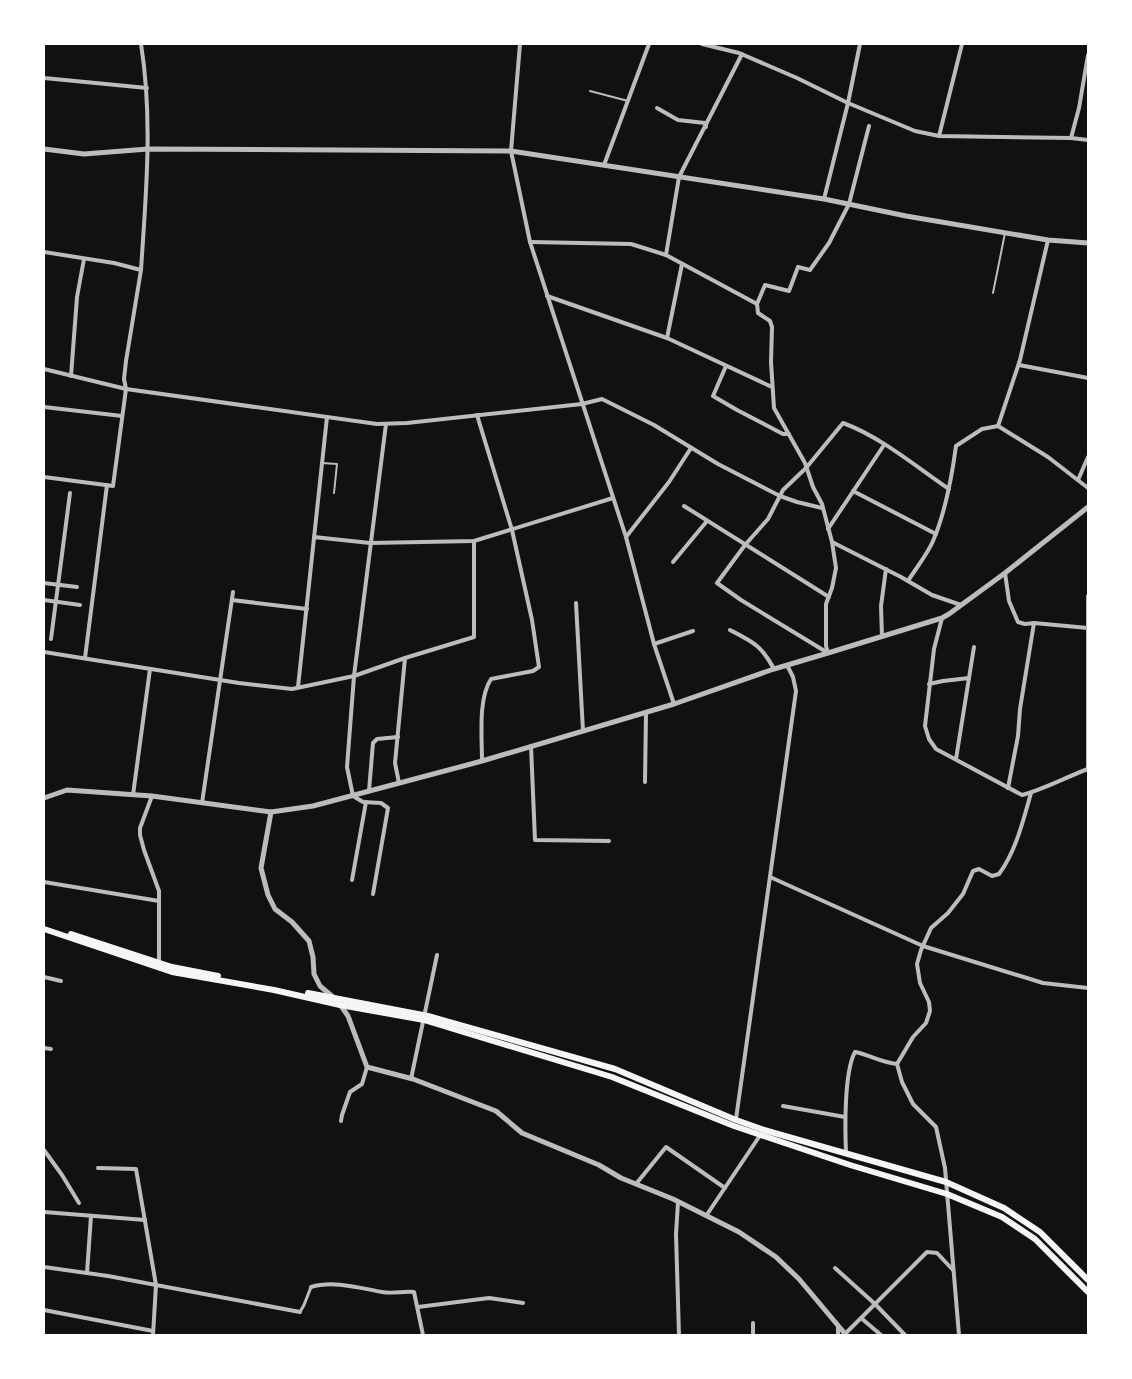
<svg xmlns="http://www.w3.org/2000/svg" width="1132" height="1379" font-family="Quicksand,sans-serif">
<rect width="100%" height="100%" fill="#111"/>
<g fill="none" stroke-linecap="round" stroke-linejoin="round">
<!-- service -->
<g stroke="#bcbcbc" stroke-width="2">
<path d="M590,91L628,101"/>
<path d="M993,293L1005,233"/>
<path d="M322,463L337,464L334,493"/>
</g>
<!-- pedestrian -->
<path stroke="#bcbcbc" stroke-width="3" d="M300,1312L304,1305L311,1287"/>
<!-- minor -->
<g stroke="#bcbcbc" stroke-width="4">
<path d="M520,44L511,151L530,242L626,537L654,644"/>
<path d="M702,44L739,53L797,78L848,103L915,131L939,136L1071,138L1088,140"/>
<path d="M44,78L147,88"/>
<path d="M657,108L678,120L705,123L706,127"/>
<path d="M939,136L962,44"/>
<path d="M1071,138L1079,108L1088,55"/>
<path d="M604,165L649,44"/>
<path d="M824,199L848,103L860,44"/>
<path d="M530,242L631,244L666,255L757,304"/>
<path d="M44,252L114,263L141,270C146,194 153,119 141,44"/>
<path d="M666,255L679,177L742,54"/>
<path d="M547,296L667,338L772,387"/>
<path d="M667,338L682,264"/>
<path d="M1019,365L1088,378"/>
<path d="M726,366L713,396L737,410L783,434H789"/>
<path d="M44,369L126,389L377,424L407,423L582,404L602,399L654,425L718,464L780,496L797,502L822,508"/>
<path d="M71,376L77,297L84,259"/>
<path d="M44,407L122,416"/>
<path d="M477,415L512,530L532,620L539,667L533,671L491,679C478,699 482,736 482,761"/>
<path d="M998,426L1020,360L1048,240"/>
<path d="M44,477L113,486L126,389L124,379L126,361L141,270"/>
<path d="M1078,480L1088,457"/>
<path d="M853,491L936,534"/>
<path d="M684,506L829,597"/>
<path d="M828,529L884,445"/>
<path d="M314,537L370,543L474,541L613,498"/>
<path d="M626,537L669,482L691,448"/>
<path d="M832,542L901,577L932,595L961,605"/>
<path d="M673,562L707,521"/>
<path d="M1005,573L1009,601L1018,622L1025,624L1034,623L1020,709L1018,736L1008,788"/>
<path d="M908,581C916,568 927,555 933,541C945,513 952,476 956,446L982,429L998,426L1048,457L1088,488"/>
<path d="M44,583L77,587"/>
<path d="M44,600L80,605"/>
<path d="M232,600L307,609"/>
<path d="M576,603L583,731"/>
<path d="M942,618L934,649L925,726L929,739L936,749L1022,795C1045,789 1066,777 1088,769"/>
<path d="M1034,623L1088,628"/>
<path d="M730,630C753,642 761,645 774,669"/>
<path d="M882,637L881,606L886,569"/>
<path d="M51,639L70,493"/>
<path d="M44,652L239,683L292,689L354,676L405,658L474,637V541"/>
<path d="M828,653L826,646V604L832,588L836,568L832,542L822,504L813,487L805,463L774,408L771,362L772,327L770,321L758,313L757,304L765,285L789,291L798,267L810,270L829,243L849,204L869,126"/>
<path d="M828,653L741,600L717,583L745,545L768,519L783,490L806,468L843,423C881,437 915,466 949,489"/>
<path d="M85,658L107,485"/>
<path d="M969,678L974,647"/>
<path d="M929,684L943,681L969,678L956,759"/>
<path d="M298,687L327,417"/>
<path d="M674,704L654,644L693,631"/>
<path d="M531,746L535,840L609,841"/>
<path d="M1088,769V596"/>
<path d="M645,782L646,713"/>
<path d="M399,783L395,763L405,658"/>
<path d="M369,791L373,743L377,739L398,737"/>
<path d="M133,795L150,669"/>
<path d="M152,796L140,828V835L144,850L159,891V962"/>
<path d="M202,803L233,592"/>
<path d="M770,877L923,946L1043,983L1088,988"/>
<path d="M352,880L366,802"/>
<path d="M44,882L159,901"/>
<path d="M373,894L388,808L381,803L363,802L353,796L347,767L354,676L386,424"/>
<path d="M44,977L61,981"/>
<path d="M44,1048L51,1049"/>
<path d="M897,1064L913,1037L926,1023L930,1011L929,1002L920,983L917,964L921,950L931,928L948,913L963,894L973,871L979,869L992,876L999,874C1016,851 1023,821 1031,793"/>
<path d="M411,1079L437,955"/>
<path d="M783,1106L845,1117"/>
<path d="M736,1119L796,691L793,677L787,665"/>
<path d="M341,1121L342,1115L350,1092L362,1084L367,1067"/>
<path d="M44,1150L62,1175L79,1203"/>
<path d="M846,1153C845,1129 844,1072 855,1052C870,1055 882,1063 897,1064L902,1082L913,1104L936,1127L945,1168L959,1335"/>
<path d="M98,1168L136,1169L156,1285L153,1335"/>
<path d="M636,1184L666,1147L725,1188"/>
<path d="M678,1202L676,1234L679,1335"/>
<path d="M44,1212L145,1220"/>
<path d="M706,1216L761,1134"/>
<path d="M44,1267L108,1276L300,1312"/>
<path d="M835,1268L875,1304L905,1335"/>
<path d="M87,1273L91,1216"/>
<path d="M311,1287C333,1280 360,1288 382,1292C392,1294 404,1291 414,1292L423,1335"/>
<path d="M418,1307L489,1298L523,1303"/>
<path d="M44,1310L153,1331"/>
<path d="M861,1318L881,1335"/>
<path d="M845,1334L927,1252L937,1253L953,1270"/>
<path d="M753,1335V1323"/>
<path d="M838,1335V1326"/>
</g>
<!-- tertiary -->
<g stroke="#bcbcbc" stroke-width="5">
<path d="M44,149L84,154L148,149L511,151L824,199L906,216L1048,240L1088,243"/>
<path d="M44,798L67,790L152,796L271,812L313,806L482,761L674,704L774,669L828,653L942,618L949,614L1005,573L1088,507"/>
<path d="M271,812L261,868L268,895L275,909L292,922L309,941L313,957L314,974L320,986L333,997"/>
<path d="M339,1003L348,1016L367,1067L413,1079L496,1111L522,1133L599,1165L621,1178L673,1199L739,1232L776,1257L799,1279L846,1335"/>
</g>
<!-- trunk -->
<g stroke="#f5f5f5" stroke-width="6">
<path d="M44,929L172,972L274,990L340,1005L424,1020L612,1077L734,1126L850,1165L947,1194L1002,1217L1035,1239L1088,1292"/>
<path d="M71,934L172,967L218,976"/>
<path d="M308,993L428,1016L615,1069L736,1120L764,1130L946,1182L1004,1208L1040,1232L1088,1280"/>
</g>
</g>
<!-- border -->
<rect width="1132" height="1379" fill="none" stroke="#ffffff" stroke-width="90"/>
</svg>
